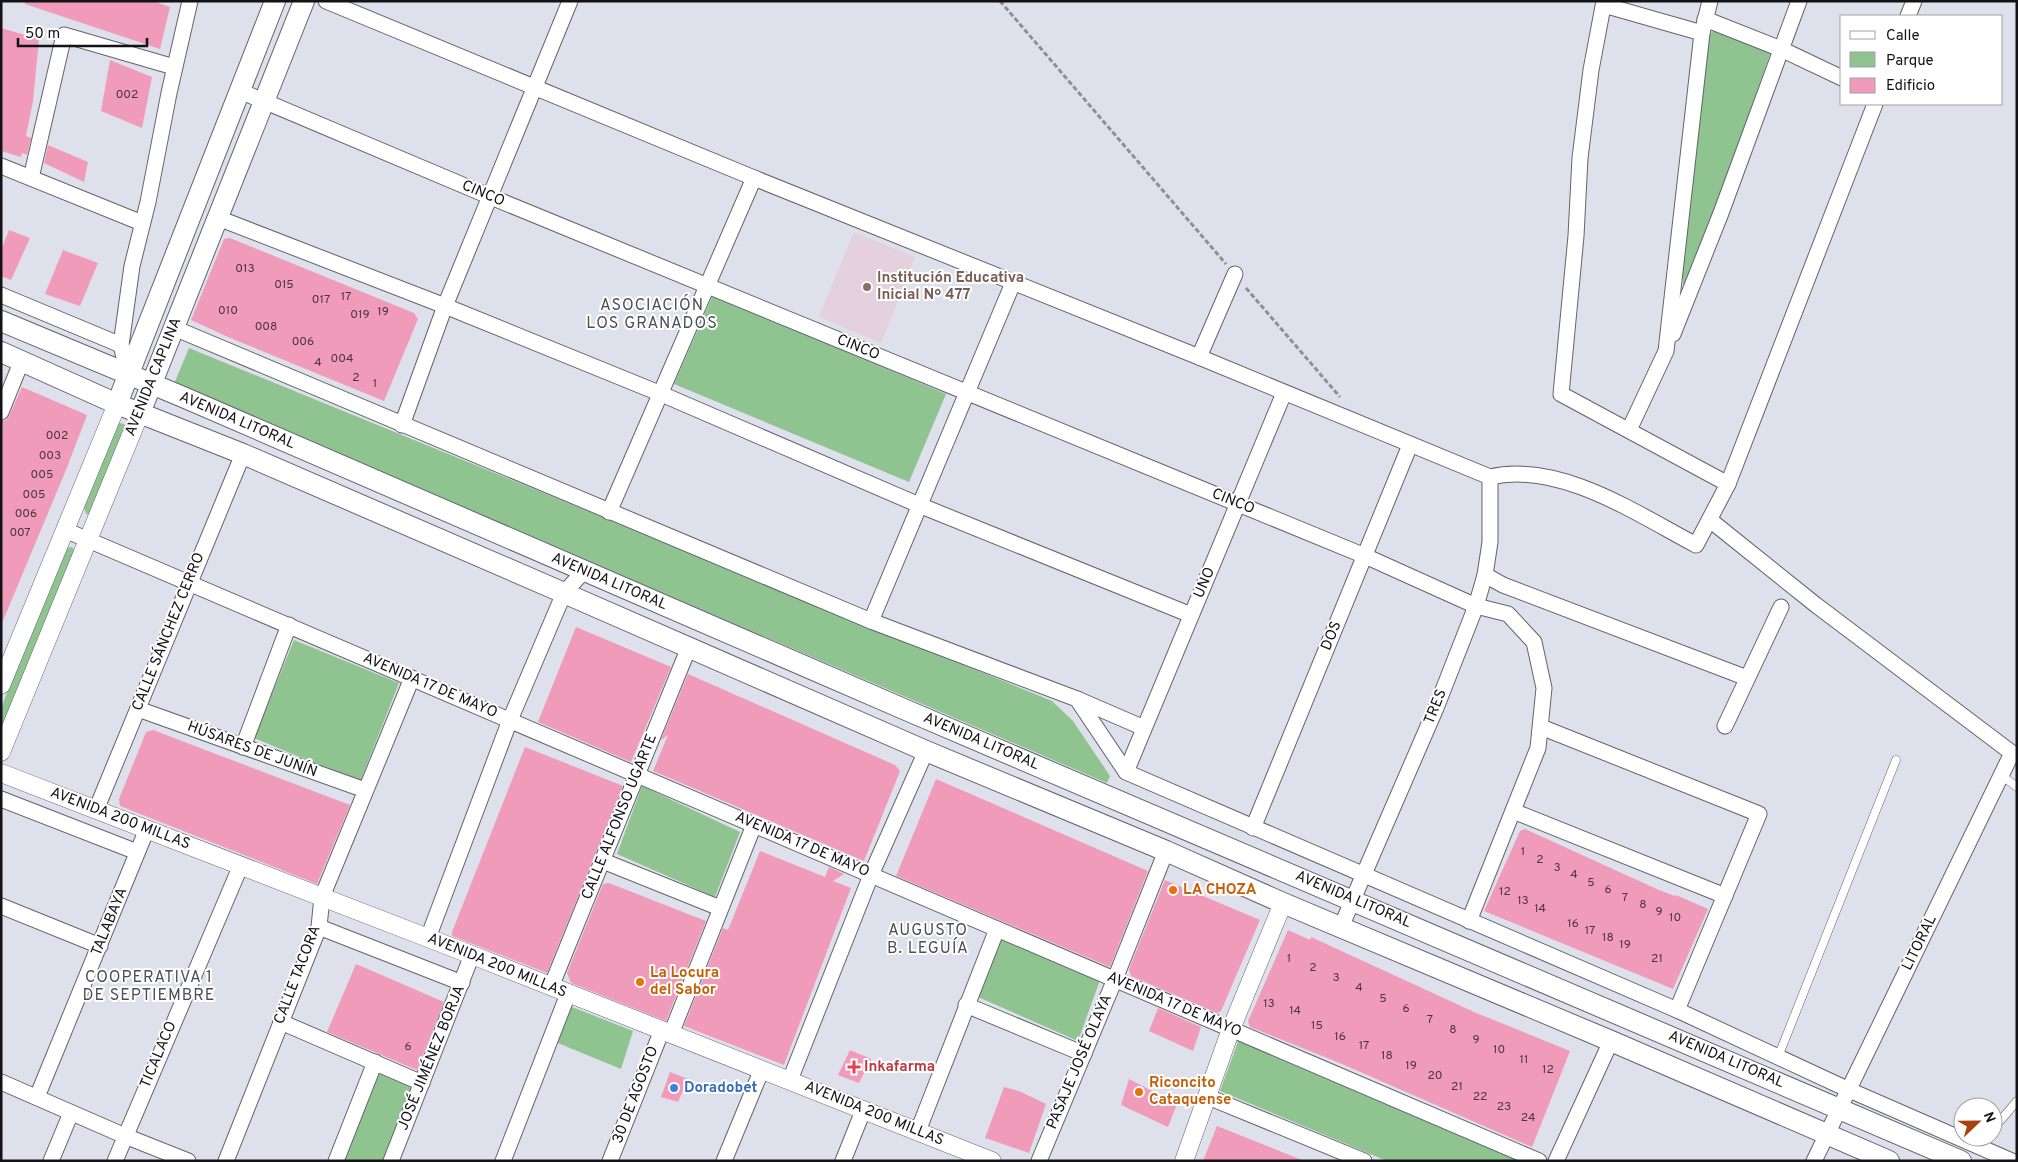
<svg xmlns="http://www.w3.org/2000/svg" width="2018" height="1162" font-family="Overpass,sans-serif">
<rect width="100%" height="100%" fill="#dee0eb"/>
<!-- education -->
<path fill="#e5d0dd" d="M854,232L915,257L881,343L819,317Z"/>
<!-- green -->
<g fill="#8fc38f">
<path d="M1713,31L1762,46L1770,54L1700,252L1683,291V244L1707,38Z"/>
<path d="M713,295L946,394L909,482L674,384Z"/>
<path d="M189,348L1052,701L1073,721L1110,776L1107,783L174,384Z"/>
<path d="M119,423L124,424L126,428L90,515L86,514L84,507L115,426Z"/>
<path d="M72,547L75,551L1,732V708L66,548Z"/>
<path d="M294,640L399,683L360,782L254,738Z"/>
<path d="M642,786L740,832L715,897L617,854Z"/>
<path d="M1001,938L1100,980L1078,1041L978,997Z"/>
<path d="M567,1005L633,1031L621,1069L553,1041Z"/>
<path d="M1239,1039L1524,1161H1387L1220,1091Z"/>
<path d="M378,1072L414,1086L384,1161H342Z"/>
</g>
<!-- building -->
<g fill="#f09bb9">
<path d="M25,1H153L170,7L160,49L25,4Z"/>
<path d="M1,28L39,39L33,101L26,136L31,138L27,155L22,153L21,157L1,151Z"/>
<path d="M110,60L152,77L142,128L101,111Z"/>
<path d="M48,145L88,162L84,182L44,163Z"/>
<path d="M9,230L30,238L11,280L1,276V250Z"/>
<path d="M230,238L414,313L418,319L384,401L228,337L191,320L224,239Z"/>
<path d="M63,250L98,263L80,306L45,294Z"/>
<path d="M22,387L87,415L66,470L2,623L1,421L6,420L9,416Z"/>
<path d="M576,627L671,667L631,762L538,722Z"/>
<path d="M688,674L895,765L900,771L864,861L653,771L668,735L661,740Z"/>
<path d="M153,730L350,805L317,884L120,806L119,799L146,732Z"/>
<path d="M525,747L623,786L547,973L452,936V932Z"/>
<path d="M936,779L1148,871L1110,967L896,876Z"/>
<path d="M1525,829L1659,890L1675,896L1676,895L1708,909L1673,989L1484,911L1520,831Z"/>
<path d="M760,851L825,877L829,867L844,874L833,881L851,888L784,1065L684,1026L723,928L728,930Z"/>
<path d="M1165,880L1260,920L1221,1011L1217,1013L1131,976L1129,969Z"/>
<path d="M609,883L706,921L666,1021L571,983L567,973L603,884Z"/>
<path d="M1288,930L1310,940L1311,937L1474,1012L1570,1051L1532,1147L1342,1064L1250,1027L1248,1021Z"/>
<path d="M356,964L444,1002L417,1070L327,1032Z"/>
<path d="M1158,1008L1201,1027L1193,1051L1149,1031Z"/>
<path d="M850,1050L871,1059L859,1083L838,1075Z"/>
<path d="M670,1072L688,1079L678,1102L661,1097Z"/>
<path d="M1129,1079L1177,1104L1168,1127L1121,1105Z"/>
<path d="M1004,1087L1019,1091L1046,1104L1029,1153L985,1138Z"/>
<path d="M1217,1126L1302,1160V1161H1203Z"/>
</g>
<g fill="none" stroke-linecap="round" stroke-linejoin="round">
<!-- service casing -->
<g stroke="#62646d" stroke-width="9">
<g id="service">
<path d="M2001,775L2017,787"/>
<path d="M1778,1057L1896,760"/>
<path d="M1993,1124L2000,1121L2017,1101"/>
</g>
</g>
<!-- minor casing -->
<g stroke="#62646d" stroke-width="17">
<g id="minor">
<path d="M326,1L754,178L1199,357L1490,477C1560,461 1637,514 1696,545L1728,484L1875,104"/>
<path d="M1604,1L1591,70L1580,158L1576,236L1561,394L1728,484"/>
<path d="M1604,5L1702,33"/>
<path d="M1908,16L1914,1"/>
<path d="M1705,19L1781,49L1842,78"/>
<path d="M240,91L491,197L1365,556L1476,606L1508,614L1534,642L1544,688L1538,748L1469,921"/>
<path d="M1,166L142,223"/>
<path d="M31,178L64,35L174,67"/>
<path d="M218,218L445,306L659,393L919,505L1191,615"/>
<path d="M1,295L121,345"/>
<path d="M174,328L871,621L1077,699L1126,772L1677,1010L1847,1089L2012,1161"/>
<path d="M1673,334L1721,213L1799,1"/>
<path d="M1199,357L1235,274"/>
<path d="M128,374L121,345L132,266L148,202L169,93L190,1"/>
<path d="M1,412L22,360"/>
<path d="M402,425L445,306L570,1"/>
<path d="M1629,430L1666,351L1702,33L1710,1"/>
<path d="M609,512L754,178"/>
<path d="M1710,520L1816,605L2012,753L1814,1161"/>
<path d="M65,530L1539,1161"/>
<path d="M1485,575L1503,585L1747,678"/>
<path d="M871,621L1013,283"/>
<path d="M1077,699L1144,728"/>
<path d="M138,709L365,790"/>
<path d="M1725,726L1781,607"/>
<path d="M1541,727L1759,814L1677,1010"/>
<path d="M243,747L289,625"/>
<path d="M1126,772L1284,393"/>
<path d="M1,799L137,852"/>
<path d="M96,810L243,454"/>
<path d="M1513,811L1725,896"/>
<path d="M1253,828L1410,445"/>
<path d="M603,861L720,908"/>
<path d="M1,906L100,946"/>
<path d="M319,927L462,983"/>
<path d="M1341,927L1436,708L1476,606L1485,575L1490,542V477"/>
<path d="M428,938L510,720L564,593L584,571"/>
<path d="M551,987L689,647"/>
<path d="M966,1005L1084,1054"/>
<path d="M281,1022L422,1083"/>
<path d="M671,1034L754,825"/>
<path d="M790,1080L871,875L926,751"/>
<path d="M1,1082L125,1136L188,1161"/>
<path d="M37,1097L147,829"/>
<path d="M1208,1097L1364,1161"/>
<path d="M918,1131L997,929"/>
<path d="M51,1161L71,1113"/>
<path d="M115,1161L241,865"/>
<path d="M226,1161L319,927L322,897L412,678"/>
<path d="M336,1161L375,1062"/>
<path d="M391,1161L472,955"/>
<path d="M503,1161L568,994"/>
<path d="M610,1161L662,1030"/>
<path d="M724,1161L762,1069"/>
<path d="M843,1161L863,1111"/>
<path d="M1039,1161L1115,979L1166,851"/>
<path d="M1556,1161L1611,1041"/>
</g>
</g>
<!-- tertiary casing -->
<g stroke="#62646d" stroke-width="19">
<g id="tertiary">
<path d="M1,685L117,404"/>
<path d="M1,752L140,413"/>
<path d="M1,773L472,955L992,1161"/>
<path d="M1184,1161L1231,1029L1283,903"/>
</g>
</g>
<!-- secondary casing -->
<g stroke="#62646d" stroke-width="22">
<g id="secondary">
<path d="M1,321L183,397L906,710L1961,1161"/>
<path d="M1,352L117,404L243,454L564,593L926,751L1166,851L1283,903L1611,1041L1889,1161"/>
<path d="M117,404L275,1"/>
<path d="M140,413L304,1"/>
</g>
</g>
<!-- path -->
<g stroke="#8e9098" stroke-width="3" stroke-dasharray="5 2.5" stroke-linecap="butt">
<path d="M1000,1L1226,264"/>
<path d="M1246,288L1340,397"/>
</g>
<!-- service -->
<use href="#service" stroke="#fff" stroke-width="8"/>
<!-- minor -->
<use href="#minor" stroke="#fff" stroke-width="15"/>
<!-- tertiary -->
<use href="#tertiary" stroke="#fff" stroke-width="18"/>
<!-- secondary -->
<use href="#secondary" stroke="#fff" stroke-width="20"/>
</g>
<!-- markers -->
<circle fill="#8d6e63" stroke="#fff" stroke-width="2" cx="867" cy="287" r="5"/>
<g fill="#e8710a" stroke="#fff" stroke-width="2">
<circle cx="1173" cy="890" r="5"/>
<circle cx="640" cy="982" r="5"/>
<circle cx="1139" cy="1092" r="5"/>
</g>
<path fill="#e0444e" stroke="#fff" stroke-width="2" d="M851.5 1059.5h5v5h5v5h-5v5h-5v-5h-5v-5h5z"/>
<circle fill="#3f7fe0" stroke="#fff" stroke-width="2" cx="674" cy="1088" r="5"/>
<g text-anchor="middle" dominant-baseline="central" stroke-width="4" stroke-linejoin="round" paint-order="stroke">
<!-- number labels -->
<g font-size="12" fill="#4a3540">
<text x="127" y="95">002</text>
<text x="245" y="269">013</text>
<text x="284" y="285">015</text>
<text x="346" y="297">17</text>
<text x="321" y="300">017</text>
<text x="228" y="311">010</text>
<text x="383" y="312">19</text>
<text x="360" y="315">019</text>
<text x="266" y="327">008</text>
<text x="303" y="342">006</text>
<text x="342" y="359">004</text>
<text x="318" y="363">4</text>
<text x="356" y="378">2</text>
<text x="375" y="384">1</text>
<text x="57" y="436">002</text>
<text x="50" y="456">003</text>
<text x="42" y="475">005</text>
<text x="34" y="495">005</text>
<text x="26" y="514">006</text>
<text x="20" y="533">007</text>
<text x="1523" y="852">1</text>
<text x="1540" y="860">2</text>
<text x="1557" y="868">3</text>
<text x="1574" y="875">4</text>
<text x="1591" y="883">5</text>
<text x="1608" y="890">6</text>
<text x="1505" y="892">12</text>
<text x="1625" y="898">7</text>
<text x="1523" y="901">13</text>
<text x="1643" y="905">8</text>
<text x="1540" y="909">14</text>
<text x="1659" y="912">9</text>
<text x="1675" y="918">10</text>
<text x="1573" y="924">16</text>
<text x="1590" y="931">17</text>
<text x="1608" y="938">18</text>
<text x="1625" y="945">19</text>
<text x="1289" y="959">1</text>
<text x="1657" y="959">21</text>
<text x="1313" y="968">2</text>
<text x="1336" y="978">3</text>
<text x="1359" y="988">4</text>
<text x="1383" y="999">5</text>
<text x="1269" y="1004">13</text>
<text x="1406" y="1009">6</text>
<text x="1295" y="1011">14</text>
<text x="1430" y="1020">7</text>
<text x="1317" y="1026">15</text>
<text x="1453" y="1030">8</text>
<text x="1340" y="1037">16</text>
<text x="1476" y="1040">9</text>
<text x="1364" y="1046">17</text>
<text x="408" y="1047">6</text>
<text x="1499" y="1050">10</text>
<text x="1387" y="1056">18</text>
<text x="1524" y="1060">11</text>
<text x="1411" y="1066">19</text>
<text x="1548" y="1070">12</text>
<text x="1435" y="1076">20</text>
<text x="1457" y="1087">21</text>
<text x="1480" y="1097">22</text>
<text x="1504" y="1107">23</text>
<text x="1528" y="1118">24</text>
</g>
<!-- street labels -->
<g font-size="15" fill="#131317" stroke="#fff">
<text transform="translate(483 194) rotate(23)">CINCO</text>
<text transform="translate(858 348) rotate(22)">CINCO</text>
<text transform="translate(154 377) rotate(-68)">AVENIDA CAPLINA</text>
<text transform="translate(237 421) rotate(23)">AVENIDA LITORAL</text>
<text transform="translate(1233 502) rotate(22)">CINCO</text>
<text transform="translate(609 582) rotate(23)">AVENIDA LITORAL</text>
<text transform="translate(1205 583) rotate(-67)">UNO</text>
<text transform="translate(169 632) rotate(-68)">CALLE SÁNCHEZ CERRO</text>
<text transform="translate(1332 636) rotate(-68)">DOS</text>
<text transform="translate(430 686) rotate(23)">AVENIDA 17 DE MAYO</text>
<text transform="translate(1436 707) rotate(-68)">TRES</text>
<text transform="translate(981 742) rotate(23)">AVENIDA LITORAL</text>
<text transform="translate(252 750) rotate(20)">HÚSARES DE JUNÍN</text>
<text transform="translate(620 817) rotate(-68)">CALLE ALFONSO UGARTE</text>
<text transform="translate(120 819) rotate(21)">AVENIDA 200 MILLAS</text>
<text transform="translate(802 845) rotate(23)">AVENIDA 17 DE MAYO</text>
<text transform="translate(1353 900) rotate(23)">AVENIDA LITORAL</text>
<text transform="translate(110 922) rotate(-68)">TALABAYA</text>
<text transform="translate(1920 943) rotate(-64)">LITORAL</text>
<text transform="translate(497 966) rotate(22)">AVENIDA 200 MILLAS</text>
<text transform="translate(298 975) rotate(-69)">CALLE TACORA</text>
<text transform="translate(1174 1005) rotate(23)">AVENIDA 17 DE MAYO</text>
<text transform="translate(159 1055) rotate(-67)">TICALACO</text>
<text transform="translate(432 1058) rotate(-68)">JOSÉ JIMÉNEZ BORJA</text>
<text transform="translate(1726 1060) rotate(23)">AVENIDA LITORAL</text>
<text transform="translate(1080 1062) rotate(-67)">PASAJE JOSÉ OLAYA</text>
<text transform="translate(636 1095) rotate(-69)">30 DE AGOSTO</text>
<text transform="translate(874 1114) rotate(22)">AVENIDA 200 MILLAS</text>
</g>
<!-- education labels -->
<g font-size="15" font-weight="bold" fill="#785e54" stroke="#fff" text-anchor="start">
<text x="877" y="278">Institución Educativa<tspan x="877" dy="17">Inicial Nº 477</tspan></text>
</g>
<!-- food labels -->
<g font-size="15" font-weight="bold" fill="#c56008" stroke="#fff" text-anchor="start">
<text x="1183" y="890">LA CHOZA</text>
<text x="650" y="973">La Locura<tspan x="650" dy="17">del Sabor</tspan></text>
<text x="1149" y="1083">Riconcito<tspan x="1149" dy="17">Cataquense</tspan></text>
</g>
<!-- health labels -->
<g font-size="15" font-weight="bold" fill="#be3a42" stroke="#fff" text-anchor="start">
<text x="864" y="1067">Inkafarma</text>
</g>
<!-- shop labels -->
<g font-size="15" font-weight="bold" fill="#366cbe" stroke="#fff" text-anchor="start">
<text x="684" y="1088">Doradobet</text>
</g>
<!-- neighbourhood labels -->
<g font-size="16" letter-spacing="1" fill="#4c4d56" stroke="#fff">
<text x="652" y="306">ASOCIACIÓN<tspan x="652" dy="18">LOS GRANADOS</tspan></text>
<text x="928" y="931">AUGUSTO<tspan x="928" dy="18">B. LEGUÍA</tspan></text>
<text x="149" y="978">COOPERATIVA 1<tspan x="149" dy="18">DE SEPTIEMBRE</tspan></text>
</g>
</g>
<!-- border -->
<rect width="2018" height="1162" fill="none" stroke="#131317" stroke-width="5"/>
<!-- legend -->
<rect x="1840" y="15" width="162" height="90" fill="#ffffff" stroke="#a1a1a2"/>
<rect x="1850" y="31" width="25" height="8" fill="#ffffff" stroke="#a1a1a2"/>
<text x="1886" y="40" font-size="15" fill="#131317">Calle</text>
<rect x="1850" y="52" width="25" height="15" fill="#8fc38f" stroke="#a1a1a2"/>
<text x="1886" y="65" font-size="15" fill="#131317">Parque</text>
<rect x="1850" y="78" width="25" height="15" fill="#f09bb9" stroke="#a1a1a2"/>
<text x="1886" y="90" font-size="15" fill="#131317">Edificio</text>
<!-- north arrow -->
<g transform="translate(1978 1122) rotate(68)"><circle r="24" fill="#ffffff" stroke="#a1a1a2"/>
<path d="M0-4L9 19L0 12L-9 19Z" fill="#a6430e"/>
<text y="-8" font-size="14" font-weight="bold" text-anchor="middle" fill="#131317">N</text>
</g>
<!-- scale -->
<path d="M18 38v8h129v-8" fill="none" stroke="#131317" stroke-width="2.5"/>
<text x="25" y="38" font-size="15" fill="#131317" stroke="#ffffff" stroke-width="4" paint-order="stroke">50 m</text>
</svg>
